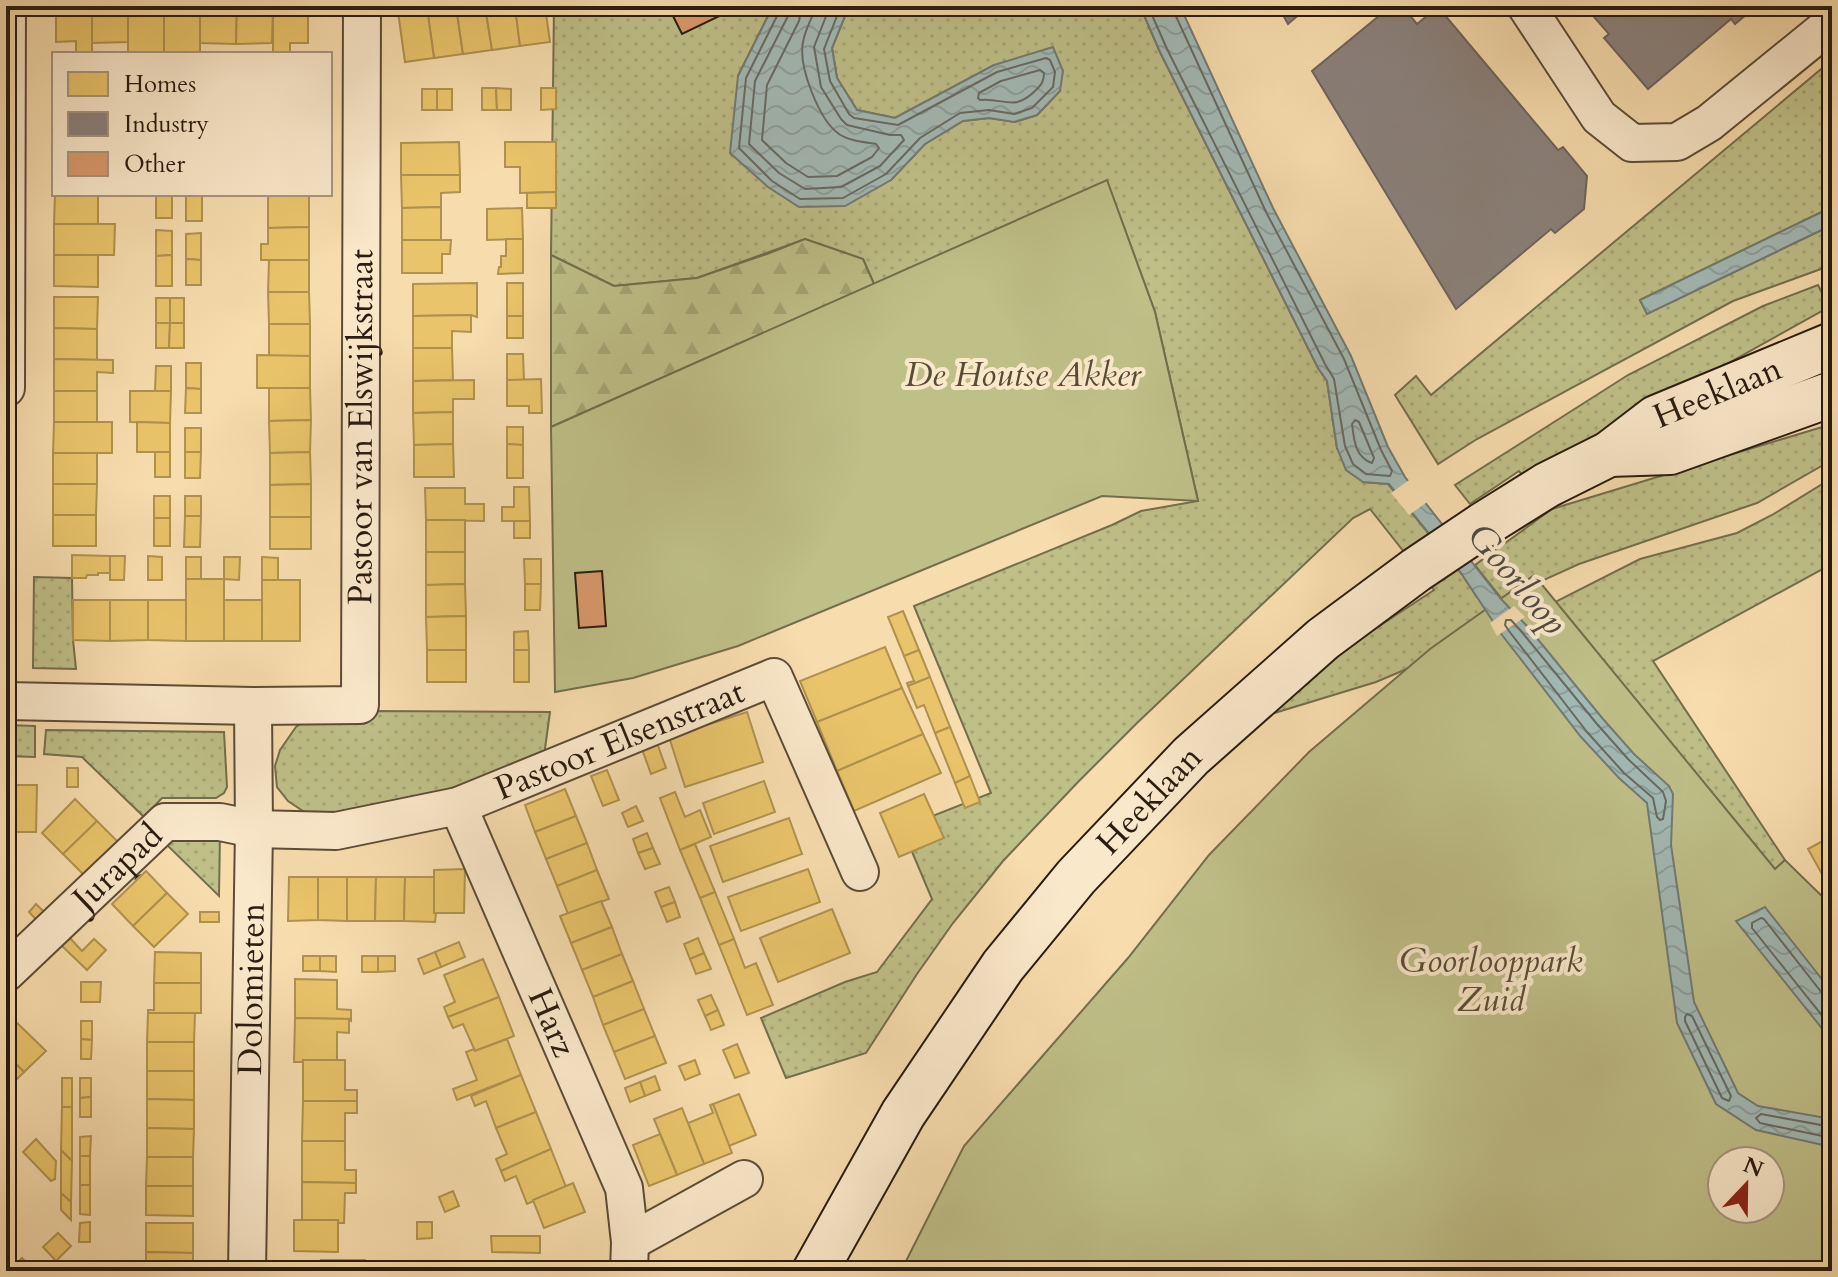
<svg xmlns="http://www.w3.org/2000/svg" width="1838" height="1277" font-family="Cardo,serif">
<defs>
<pattern id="grass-dots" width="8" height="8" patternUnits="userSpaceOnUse" patternTransform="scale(2)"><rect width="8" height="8" fill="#bfbf88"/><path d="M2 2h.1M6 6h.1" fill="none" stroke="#a4a474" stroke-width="1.8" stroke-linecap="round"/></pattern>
<pattern id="forest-firs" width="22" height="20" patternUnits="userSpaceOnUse" patternTransform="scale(2)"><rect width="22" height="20" fill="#bfbf88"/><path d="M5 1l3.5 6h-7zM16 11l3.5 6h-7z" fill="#a4a474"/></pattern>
<pattern id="water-waves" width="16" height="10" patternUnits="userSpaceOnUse" patternTransform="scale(2)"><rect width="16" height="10" fill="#a2b9b5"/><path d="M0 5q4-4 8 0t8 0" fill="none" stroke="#8c9e9b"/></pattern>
</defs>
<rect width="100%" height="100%" fill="#f7dcad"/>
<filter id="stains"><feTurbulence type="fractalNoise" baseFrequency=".0025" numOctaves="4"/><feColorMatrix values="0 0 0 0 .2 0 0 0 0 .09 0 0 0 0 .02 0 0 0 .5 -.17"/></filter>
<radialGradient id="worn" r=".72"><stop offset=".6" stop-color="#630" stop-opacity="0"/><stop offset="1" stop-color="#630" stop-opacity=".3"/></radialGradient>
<!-- grass -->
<g fill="url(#grass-dots)" stroke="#746e4c" stroke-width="2">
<path d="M554,6H773L738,76L891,180L925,144L963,121L989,118L1015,122L1037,115L1060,91L994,65L895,118L857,110L837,78L832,48L849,6H1140L1160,52L1318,368L1327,381L1337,448L1363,482L1388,484L1461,573L1492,619L1447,652L1376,682L1258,718L1358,640L1434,590L1370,509L1353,518L1137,723L1078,782L1003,861L953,923L917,974L866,1053L786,1078L761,1018L845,982L877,972L932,899L902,828L991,793L914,606L1112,525L1141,511L1198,501L1155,312L1107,181L874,284L863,259L805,239L697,278L614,286L551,255Z"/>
<path d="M1832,60V207L1640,300L1647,314L1832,225V265L1733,301L1477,439L1438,464L1395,395L1416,376L1431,395Z"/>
<path d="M1818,285L1829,307L1524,477L1519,471L1470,504L1455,485L1628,375L1763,306Z"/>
<path d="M1832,424V460L1757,503L1579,564L1502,599L1475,565L1552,509Z"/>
<path d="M1832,478V564L1653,661L1785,860L1755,888L1551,604L1640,559L1737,533L1772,515Z"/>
<path d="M34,577L72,578L73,640L76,669L33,668Z"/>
<path d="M371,711L550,712L544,756L443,801L337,814L306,813L288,801L277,787L275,766L280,750L296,727L317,713Z"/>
<path d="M6,725L35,726V757L6,756Z"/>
<path d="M46,730L224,732L227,787L224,793L216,798H162L144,817L82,757L44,754Z"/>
<path d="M220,834L219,896L166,844L173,835Z"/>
</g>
<!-- forest -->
<path fill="url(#forest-firs)" stroke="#746e4c" stroke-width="2" d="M805,239L863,259L874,284L551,427V255L614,286L697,278L767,254Z"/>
<!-- green -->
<g fill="#bfbf88" stroke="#746e4c" stroke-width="2" fill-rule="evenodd">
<path d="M1107,180L1155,312L1198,501L1102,496L738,646L633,678L555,692L551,427Z"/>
<path d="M1534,575L1775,869L1785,860L1832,906V1271H901L964,1146L1128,958L1209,855L1309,752L1430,649ZM1722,1161H1770V1209H1722Z"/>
</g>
<!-- water -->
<g fill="url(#water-waves)" stroke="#727a73" stroke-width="2">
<path d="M773,6H849L832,48L837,78L857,110L895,118L994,65L1053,47L1063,71L1060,91L1037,115L1014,122L989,118L963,121L925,144L891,180L845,206L799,207L768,187L730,153L738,76Z"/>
<path d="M1140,6H1180L1273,208L1351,356L1388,447L1405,477L1501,599L1527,626L1603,719L1634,754L1669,786L1673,794L1671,845L1694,1002L1738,1093L1758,1106L1832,1119V1147L1756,1130L1716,1104L1677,1023L1647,803L1619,778L1581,737L1502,635L1461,573L1389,484L1363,482L1346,470L1337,448L1327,381L1318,368L1160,52Z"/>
<path d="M1832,207V225L1647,314L1640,300Z"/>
<path d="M1765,907L1832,992V1041L1736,921Z"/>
</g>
<!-- pier -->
<g fill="#f7dcad">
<path d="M1412,478L1430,500L1409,515L1391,493Z"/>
<path d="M1514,606L1525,617L1497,636L1490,623Z"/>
</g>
<!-- homes -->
<g fill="#e9c46a" stroke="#af924f" stroke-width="2">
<path d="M56,6H92V54H76V41L56,42Z"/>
<path d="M92,6H128V42L92,43Z"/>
<rect x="128" y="6" width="36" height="48"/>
<rect x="164" y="6" width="36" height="48"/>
<path d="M200,6H237L236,44L200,43Z"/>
<path d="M237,6H273L272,43L236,44Z"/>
<path d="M273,6H308V43H290V54H273Z"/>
<path d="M440,6H456L463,54L434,58L427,8Z"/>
<path d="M456,6H485L492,50L463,54Z"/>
<path d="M485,6H515L520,46L492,50Z"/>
<path d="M515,6H545L550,42L520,46Z"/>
<path d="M427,8L434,58L405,62L398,12Z"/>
<path d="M482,88H496L497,110H482Z"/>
<path d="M496,88L511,89V110H497Z"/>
<path d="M541,88H556V109L541,110Z"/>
<rect x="422" y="89" width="15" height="21"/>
<rect x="437" y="89" width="15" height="21"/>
<path d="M459,142L460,175H401V143Z"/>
<path d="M505,142H556V192L520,193V167H505Z"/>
<path d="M401,175H460V192L441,193V207L402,208Z"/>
<path d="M556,192V208H527V193Z"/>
<path d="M55,194H98V224H54Z"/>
<rect x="156" y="194" width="16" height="24"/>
<rect x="186" y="195" width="16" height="26"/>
<path d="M268,195H309V227L268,228Z"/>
<path d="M441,207V240H402V208Z"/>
<path d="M522,208L523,239L487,240V209Z"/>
<path d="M54,224H115L114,255H54Z"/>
<path d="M309,227V260H261V244H268V228Z"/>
<path d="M156,230L172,231V255L156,256Z"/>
<path d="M201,233V260L186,259V234Z"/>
<path d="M506,239H523V273L498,274L499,267H501V256H506Z"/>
<path d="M402,240H451L450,254H442V273H402Z"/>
<path d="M54,255H98V287L54,286Z"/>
<path d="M172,255V286H156V256Z"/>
<path d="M186,259L201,260V285H186Z"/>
<path d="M269,260H309V292H268Z"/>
<path d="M477,283V317L471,315L413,316V284Z"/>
<rect x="507" y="283" width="16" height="33"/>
<path d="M268,292H309L310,324H269Z"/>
<path d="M54,297H98L97,329L54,328Z"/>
<rect x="156" y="298" width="14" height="25"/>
<rect x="170" y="298" width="14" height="25"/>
<path d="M471,315V332L452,331V348H413V316Z"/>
<rect x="507" y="316" width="16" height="22"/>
<path d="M156,323H170L169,348H156Z"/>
<path d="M170,323H184V348H169Z"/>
<rect x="269" y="324" width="41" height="32"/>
<path d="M54,328L97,329V360L54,359Z"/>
<path d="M413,348H452L453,380L413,381Z"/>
<path d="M507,354H523L524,380H507Z"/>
<path d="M257,355L310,356V388H257Z"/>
<path d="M54,359L113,360V373L97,372V391H54Z"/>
<path d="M186,363H201V389L186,388Z"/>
<path d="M156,366H171V391H155Z"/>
<path d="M541,379L542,413H529V406H507V380Z"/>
<path d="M474,380V399H453V412L413,413V381Z"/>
<path d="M186,388L201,389V413H185Z"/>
<path d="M269,388H310L311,420L269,421Z"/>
<rect x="54" y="391" width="43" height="31"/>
<path d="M130,391H171L170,423L130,422Z"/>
<path d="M453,412V444L414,445L413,413Z"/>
<path d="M311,420L310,452L270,453L269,421Z"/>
<path d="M54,422H112V453H53Z"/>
<path d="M137,422L170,423V452H137Z"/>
<path d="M507,427H523V445L507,444Z"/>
<rect x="185" y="428" width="16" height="24"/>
<path d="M453,444L454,477H414V445Z"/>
<path d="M507,444L523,445V478H507Z"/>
<rect x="155" y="452" width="15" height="25"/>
<path d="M185,452H201L200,478H185Z"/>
<path d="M310,452L311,484L270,485V453Z"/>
<rect x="53" y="453" width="44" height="31"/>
<path d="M53,484H97L96,515H53Z"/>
<path d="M311,484V517H270V485Z"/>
<path d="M514,487H529L530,521H502V507H514Z"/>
<path d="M425,488H465V504H484V521L426,520Z"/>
<rect x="154" y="496" width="16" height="22"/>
<rect x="185" y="496" width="16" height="20"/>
<rect x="53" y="515" width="43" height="31"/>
<path d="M185,516H201L200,547H184Z"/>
<rect x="270" y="517" width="41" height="32"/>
<rect x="154" y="518" width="16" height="28"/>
<rect x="426" y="520" width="39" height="32"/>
<rect x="514" y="521" width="16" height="17"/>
<path d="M426,552H465V584L426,585Z"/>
<path d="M72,555L110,556V573H98V575H87L86,578H72Z"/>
<path d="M110,556H125L124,580H110Z"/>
<path d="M148,556L162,557V580H148Z"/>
<path d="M186,557H201V580L186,579Z"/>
<path d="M224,557H240L239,580L224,579Z"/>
<path d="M262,557L278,558V580H262Z"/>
<path d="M524,559H541V584H525Z"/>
<rect x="186" y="579" width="38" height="62"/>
<rect x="262" y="580" width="38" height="61"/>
<path d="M465,584L466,616L426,617V585Z"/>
<path d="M525,584H541L540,610H525Z"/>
<path d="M73,600H110V641L73,640Z"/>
<path d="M110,600H148V640L110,641Z"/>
<path d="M148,600H186V641L148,640Z"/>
<rect x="224" y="600" width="38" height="41"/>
<path d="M903,611L919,650L904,656L888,617Z"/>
<path d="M466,616V650H427L426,617Z"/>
<path d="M528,631L529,650H514V632Z"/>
<path d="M885,647L902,688L817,722L800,681Z"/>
<rect x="427" y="650" width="39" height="32"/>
<rect x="514" y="650" width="15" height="32"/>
<path d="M919,650L930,677L908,686L907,683L914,681L904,656Z"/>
<path d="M930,677L950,727L935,733L924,705L917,708L908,686Z"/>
<path d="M902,688L923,734L837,771L817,722Z"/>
<path d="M747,712L763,762L685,787L669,737Z"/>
<path d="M950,727L970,776L955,783L935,733Z"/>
<path d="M923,734L941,773L854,811L837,771Z"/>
<path d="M657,743L666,768L651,774L642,749Z"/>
<rect x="67" y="768" width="11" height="19"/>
<path d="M607,770L619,800L603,806L591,776Z"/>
<path d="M970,776L980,802L965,808L955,783Z"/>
<path d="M764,781L775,812L714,834L703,803Z"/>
<path d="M7,785H37L36,832H6Z"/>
<path d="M565,789L576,816L535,832L525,805Z"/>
<path d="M675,792L685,817L700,810L711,837L680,850L660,798Z"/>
<path d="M924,794L944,838L899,857L880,813Z"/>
<path d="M75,799L97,821L63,854L42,833Z"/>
<path d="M636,806L643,821L628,827L622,813Z"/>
<path d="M576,816L587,843L546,859L535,832Z"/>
<path d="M789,818L802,854L723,882L710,846Z"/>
<path d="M97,821L118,842L84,875L63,854Z"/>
<path d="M647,833L653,848L638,853L633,839Z"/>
<path d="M1832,836V892L1808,849Z"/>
<path d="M587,843L597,870L557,886L546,859Z"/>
<path d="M695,844L715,892L700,898L680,850Z"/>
<path d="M653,848L660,864L645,869L638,853Z"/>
<path d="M465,869L464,913H434V870Z"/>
<path d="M808,869L820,902L741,931L728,897Z"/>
<path d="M597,870L609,899L568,914L557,886Z"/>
<path d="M146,871L167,893L133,926L112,904Z"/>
<path d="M289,877H318V920L288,921Z"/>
<path d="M318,877H347V921L318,920Z"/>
<path d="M347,877H376L375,921H347Z"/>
<path d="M376,877H405L404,921H375Z"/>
<path d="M405,877H434V913H436L435,922L404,921Z"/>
<path d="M669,887L675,902L661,907L655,892Z"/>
<path d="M715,892L734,939L719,945L700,898Z"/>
<path d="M167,893L188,914L154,947L133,926Z"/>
<path d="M601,901L612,927L571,943L560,916Z"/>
<path d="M675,902L680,917L667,922L661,907Z"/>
<path d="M36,904L50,918L42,926L29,912Z"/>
<path d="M832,909L850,953L778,982L760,938Z"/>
<rect x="200" y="912" width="19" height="10"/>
<path d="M612,927L622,954L582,970L571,943Z"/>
<path d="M69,937L82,951L94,939L106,950L87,970L61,945Z"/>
<path d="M698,938L704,953L690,959L684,944Z"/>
<path d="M734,939L745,968L756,963L773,1005L747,1015L719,945Z"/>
<path d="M459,942L465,957L441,967L435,952Z"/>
<path d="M155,952L201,953V983H154Z"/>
<path d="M435,952L441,967L424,974L418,959Z"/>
<path d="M704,953L711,969L696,974L690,959Z"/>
<path d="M622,954L633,981L593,997L582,970Z"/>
<rect x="303" y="956" width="17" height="15"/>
<path d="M320,956H336V972L320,971Z"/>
<rect x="362" y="956" width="16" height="16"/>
<path d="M378,956H395V971L378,972Z"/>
<path d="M483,959L499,997L448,1017L444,1007L455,1002L444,975Z"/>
<path d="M295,979L337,980V1009L351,1010V1019L295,1018Z"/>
<path d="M633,981L644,1009L603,1025L593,997Z"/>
<path d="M81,982H101L100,1002H81Z"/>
<path d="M154,983H201V1013H148V1010H154Z"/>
<path d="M711,995L718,1010L705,1016L698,1000Z"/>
<path d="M499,997L514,1036L475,1051L463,1024L453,1028L448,1017Z"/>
<path d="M644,1009L655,1036L614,1052L603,1025Z"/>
<path d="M718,1010L724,1025L711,1030L705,1016Z"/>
<path d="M148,1013H195L194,1042H147Z"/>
<path d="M295,1018L351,1019V1021L349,1020V1033L337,1032V1060H303L302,1062H294Z"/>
<path d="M13,1019L46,1051L24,1072L6,1054V1026Z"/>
<path d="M81,1021H92V1040L81,1039Z"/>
<path d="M655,1036L666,1063L625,1079L614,1052Z"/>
<path d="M81,1039L92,1040L91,1059H81Z"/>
<path d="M507,1039L521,1075L457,1100L453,1089L477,1080L466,1052L474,1049L475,1051Z"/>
<rect x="147" y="1042" width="47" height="29"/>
<path d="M737,1044L749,1073L735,1078L723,1050Z"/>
<path d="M6,1054L24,1072L6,1090Z"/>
<path d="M303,1060H345V1090H357V1101H303Z"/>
<path d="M695,1060L700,1074L685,1080L679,1066Z"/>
<path d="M147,1071H194V1100L147,1099Z"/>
<path d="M521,1075L536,1112L496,1128L486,1101L475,1106L471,1096Z"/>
<path d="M655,1076L660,1090L645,1096L640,1082Z"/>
<rect x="62" y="1078" width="10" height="29"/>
<path d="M80,1078H91V1097L80,1098Z"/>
<path d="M640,1082L645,1096L630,1102L625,1088Z"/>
<path d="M739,1094L756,1135L729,1146L713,1104Z"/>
<path d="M91,1097V1117H80V1098Z"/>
<path d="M147,1099L194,1100V1129L147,1128Z"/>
<path d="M303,1101H357V1113H345V1141H302Z"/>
<path d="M713,1104L732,1153L704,1164L688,1123L713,1113L710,1105Z"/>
<path d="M62,1107H72V1161L61,1150Z"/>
<path d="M682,1108L704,1164L677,1175L654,1119Z"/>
<path d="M536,1112L551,1149L501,1171L496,1159L507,1154L496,1128Z"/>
<path d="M147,1128L194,1129L193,1157H147Z"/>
<path d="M6,1134L16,1144L6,1154Z"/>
<path d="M660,1134L677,1175L649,1186L633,1145Z"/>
<path d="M91,1136L90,1156H80V1137Z"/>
<path d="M36,1139L56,1161L55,1179L51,1181L23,1152Z"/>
<path d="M302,1141H345V1170H356V1183L302,1182Z"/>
<path d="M551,1149L566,1187L527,1204L516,1176L505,1181L501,1171Z"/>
<path d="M61,1150L72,1161L71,1202L61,1193Z"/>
<rect x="80" y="1156" width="10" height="29"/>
<path d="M147,1157H193V1186H146Z"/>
<path d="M302,1182L356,1183V1193H345L344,1223H338V1220L302,1221Z"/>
<path d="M573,1183L585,1212L544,1228L533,1200Z"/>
<path d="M80,1185H90V1215L80,1214Z"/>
<path d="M146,1186H193V1216L146,1215Z"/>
<path d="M453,1191L459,1206L445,1212L439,1197Z"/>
<path d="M61,1193L71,1202V1220L61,1210Z"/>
<path d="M294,1220H338V1252L294,1251Z"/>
<path d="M90,1222V1242H79L80,1223Z"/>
<path d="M417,1222H432V1238L417,1239Z"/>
<path d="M146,1223H193V1253L146,1252Z"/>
<path d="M58,1233L71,1246L56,1261L43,1247Z"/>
<path d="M491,1236H540V1253L492,1252Z"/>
<path d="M146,1252L193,1253V1271H146Z"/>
<path d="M22,1258L34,1271L10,1270Z"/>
<rect x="321" y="1260" width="44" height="11"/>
<path d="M90,1261V1271H79V1262Z"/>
<rect x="519" y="1261" width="43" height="10"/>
</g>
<!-- industry -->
<g fill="#8a817c" stroke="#6d635c" stroke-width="2">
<path d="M1278,6H1309L1288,24Z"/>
<path d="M1391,6H1402L1417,24L1438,7L1558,150L1563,147L1587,176L1584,209L1555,233L1551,229L1456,309L1312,71Z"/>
<path d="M1577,6H1746L1743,8L1747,14L1735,24L1731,19L1648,89L1604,38L1609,34L1588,10L1584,14Z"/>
</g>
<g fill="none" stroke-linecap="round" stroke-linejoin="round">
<!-- shore -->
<g stroke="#666a62" stroke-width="2">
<path d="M780,6L779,12L746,78L739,148L772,181L800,199L843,198L886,174L920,138L960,113L989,110L1014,114L1032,108L1053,87L1055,72L1050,60L1046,58L997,72L898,125L854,118L849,114L830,81L824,49L841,6"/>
<path d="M790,6L788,16L755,81L749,144L779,173L805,189L841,187L880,166L904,140L901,135H890L847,125L841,119L821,87L814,47L830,6"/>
<path d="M802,6L799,21L767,85L762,140L786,163L808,177L837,176L872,157L879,148L876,144C864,142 849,141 839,134C819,120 798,66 803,42C805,30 812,17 817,6"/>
<path d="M1148,6L1167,49L1325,364L1334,379L1345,446L1353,464L1366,474L1390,476L1392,471L1381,450L1344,359L1266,212L1174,12L1173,6"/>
<path d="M1040,70L1044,73C1044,81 1042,84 1036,90C1014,112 1006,98 980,100L978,98L979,93L1001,81Z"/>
<path d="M1355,420L1359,422L1374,458L1372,463C1355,457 1354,440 1352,424Z"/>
<path d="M1506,620H1511L1521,631L1597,724L1628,759L1663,792L1666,801L1663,819L1660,820L1657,817L1653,798L1624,773L1587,732L1509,631L1505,625Z"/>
<path d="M1832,996L1822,993L1764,919L1761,918L1752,923V928L1832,1028"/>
<path d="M1687,1014L1692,1016L1731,1096L1729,1101L1722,1098L1685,1021V1017Z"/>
<path d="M1832,1127L1761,1114L1756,1118L1760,1123L1832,1138"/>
</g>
</g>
<!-- building -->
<g fill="#d9996c" stroke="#291c10" stroke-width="2">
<path d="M668,6H735L736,8L682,34Z"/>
<path d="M602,571L606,626L579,628L575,573Z"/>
</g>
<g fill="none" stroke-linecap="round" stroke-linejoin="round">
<!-- street casing -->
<g stroke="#5c4c37" stroke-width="40">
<g id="street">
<path d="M1526,6L1599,117L1632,143L1677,142L1709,123L1832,23"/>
<path d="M6,388L7,6"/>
<path id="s1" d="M6,701L253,706L360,705L362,6"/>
<path id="s2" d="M458,806L624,1188L630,1242L629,1271"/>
<path id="s3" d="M6,973L165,822H220L254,829L336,831L458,806L774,677L860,872"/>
<path d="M630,1242L744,1179"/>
<path id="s4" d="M247,1271L254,829L253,706"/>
</g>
</g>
<!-- secondary casing -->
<g stroke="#291c10" stroke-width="48">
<g id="secondary">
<path d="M1609,454L1670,452L1832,394"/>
<path id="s5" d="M815,1271L903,1114L1003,966L1076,877L1191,756L1323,639L1416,570L1483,525L1547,485L1609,454L1656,418L1832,345"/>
</g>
</g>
<!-- street -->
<use href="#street" stroke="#fae8ca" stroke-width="36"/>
<!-- secondary -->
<use href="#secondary" stroke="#fae8ca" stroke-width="44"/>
</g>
<g text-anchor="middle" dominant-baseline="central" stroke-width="8" stroke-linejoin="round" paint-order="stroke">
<!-- park labels -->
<g font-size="34" font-style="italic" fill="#564d34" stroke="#fae8ca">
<text x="1023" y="375">De Houtse Akker</text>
<text x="1491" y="961">Goorlooppark<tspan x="1491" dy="39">Zuid</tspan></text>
</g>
<!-- street labels -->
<g font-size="34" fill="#291c10" stroke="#fae8ca">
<text stroke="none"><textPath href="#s5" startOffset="1284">Heeklaan</textPath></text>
<text stroke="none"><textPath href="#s1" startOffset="632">Pastoor van Elswijkstraat</textPath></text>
<text stroke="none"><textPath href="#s3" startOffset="690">Pastoor Elsenstraat</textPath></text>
<text stroke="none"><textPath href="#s5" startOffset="580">Heeklaan</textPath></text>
<text stroke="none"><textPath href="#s3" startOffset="154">Jurapad</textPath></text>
<text stroke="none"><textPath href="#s4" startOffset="282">Dolomieten</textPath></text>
<text stroke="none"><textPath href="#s2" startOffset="236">Harz</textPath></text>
</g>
<!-- water labels -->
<g font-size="36" font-style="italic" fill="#4d4b42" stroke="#fae8ca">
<text transform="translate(1517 579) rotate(50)">Goorloop</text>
</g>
</g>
<!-- margin -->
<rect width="1838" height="1277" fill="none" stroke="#f7dcad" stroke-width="32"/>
<rect x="8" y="8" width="1822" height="1261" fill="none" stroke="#291c10" stroke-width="4"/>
<rect x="16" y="16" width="1806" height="1245" fill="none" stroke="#291c10" stroke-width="2"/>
<!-- legend -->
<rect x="52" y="52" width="280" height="144" fill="#fae8ca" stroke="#a69680" stroke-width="2"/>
<rect x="68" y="72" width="40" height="24" fill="#e9c46a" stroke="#a69680" stroke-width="2"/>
<text x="124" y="92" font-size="24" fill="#291c10">Homes</text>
<rect x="68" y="112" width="40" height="24" fill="#8a817c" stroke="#a69680" stroke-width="2"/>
<text x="124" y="132" font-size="24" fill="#291c10">Industry</text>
<rect x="68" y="152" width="40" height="24" fill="#d9996c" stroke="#a69680" stroke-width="2"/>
<text x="124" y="172" font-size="24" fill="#291c10">Other</text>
<!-- north arrow -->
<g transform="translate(1746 1185) rotate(22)"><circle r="38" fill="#fae8ca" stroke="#a69680" stroke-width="2"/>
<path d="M0-6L14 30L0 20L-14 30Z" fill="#8f2418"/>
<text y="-12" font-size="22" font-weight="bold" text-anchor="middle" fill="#291c10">N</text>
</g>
<rect width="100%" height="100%" filter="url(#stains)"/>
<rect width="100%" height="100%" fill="url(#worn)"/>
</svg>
